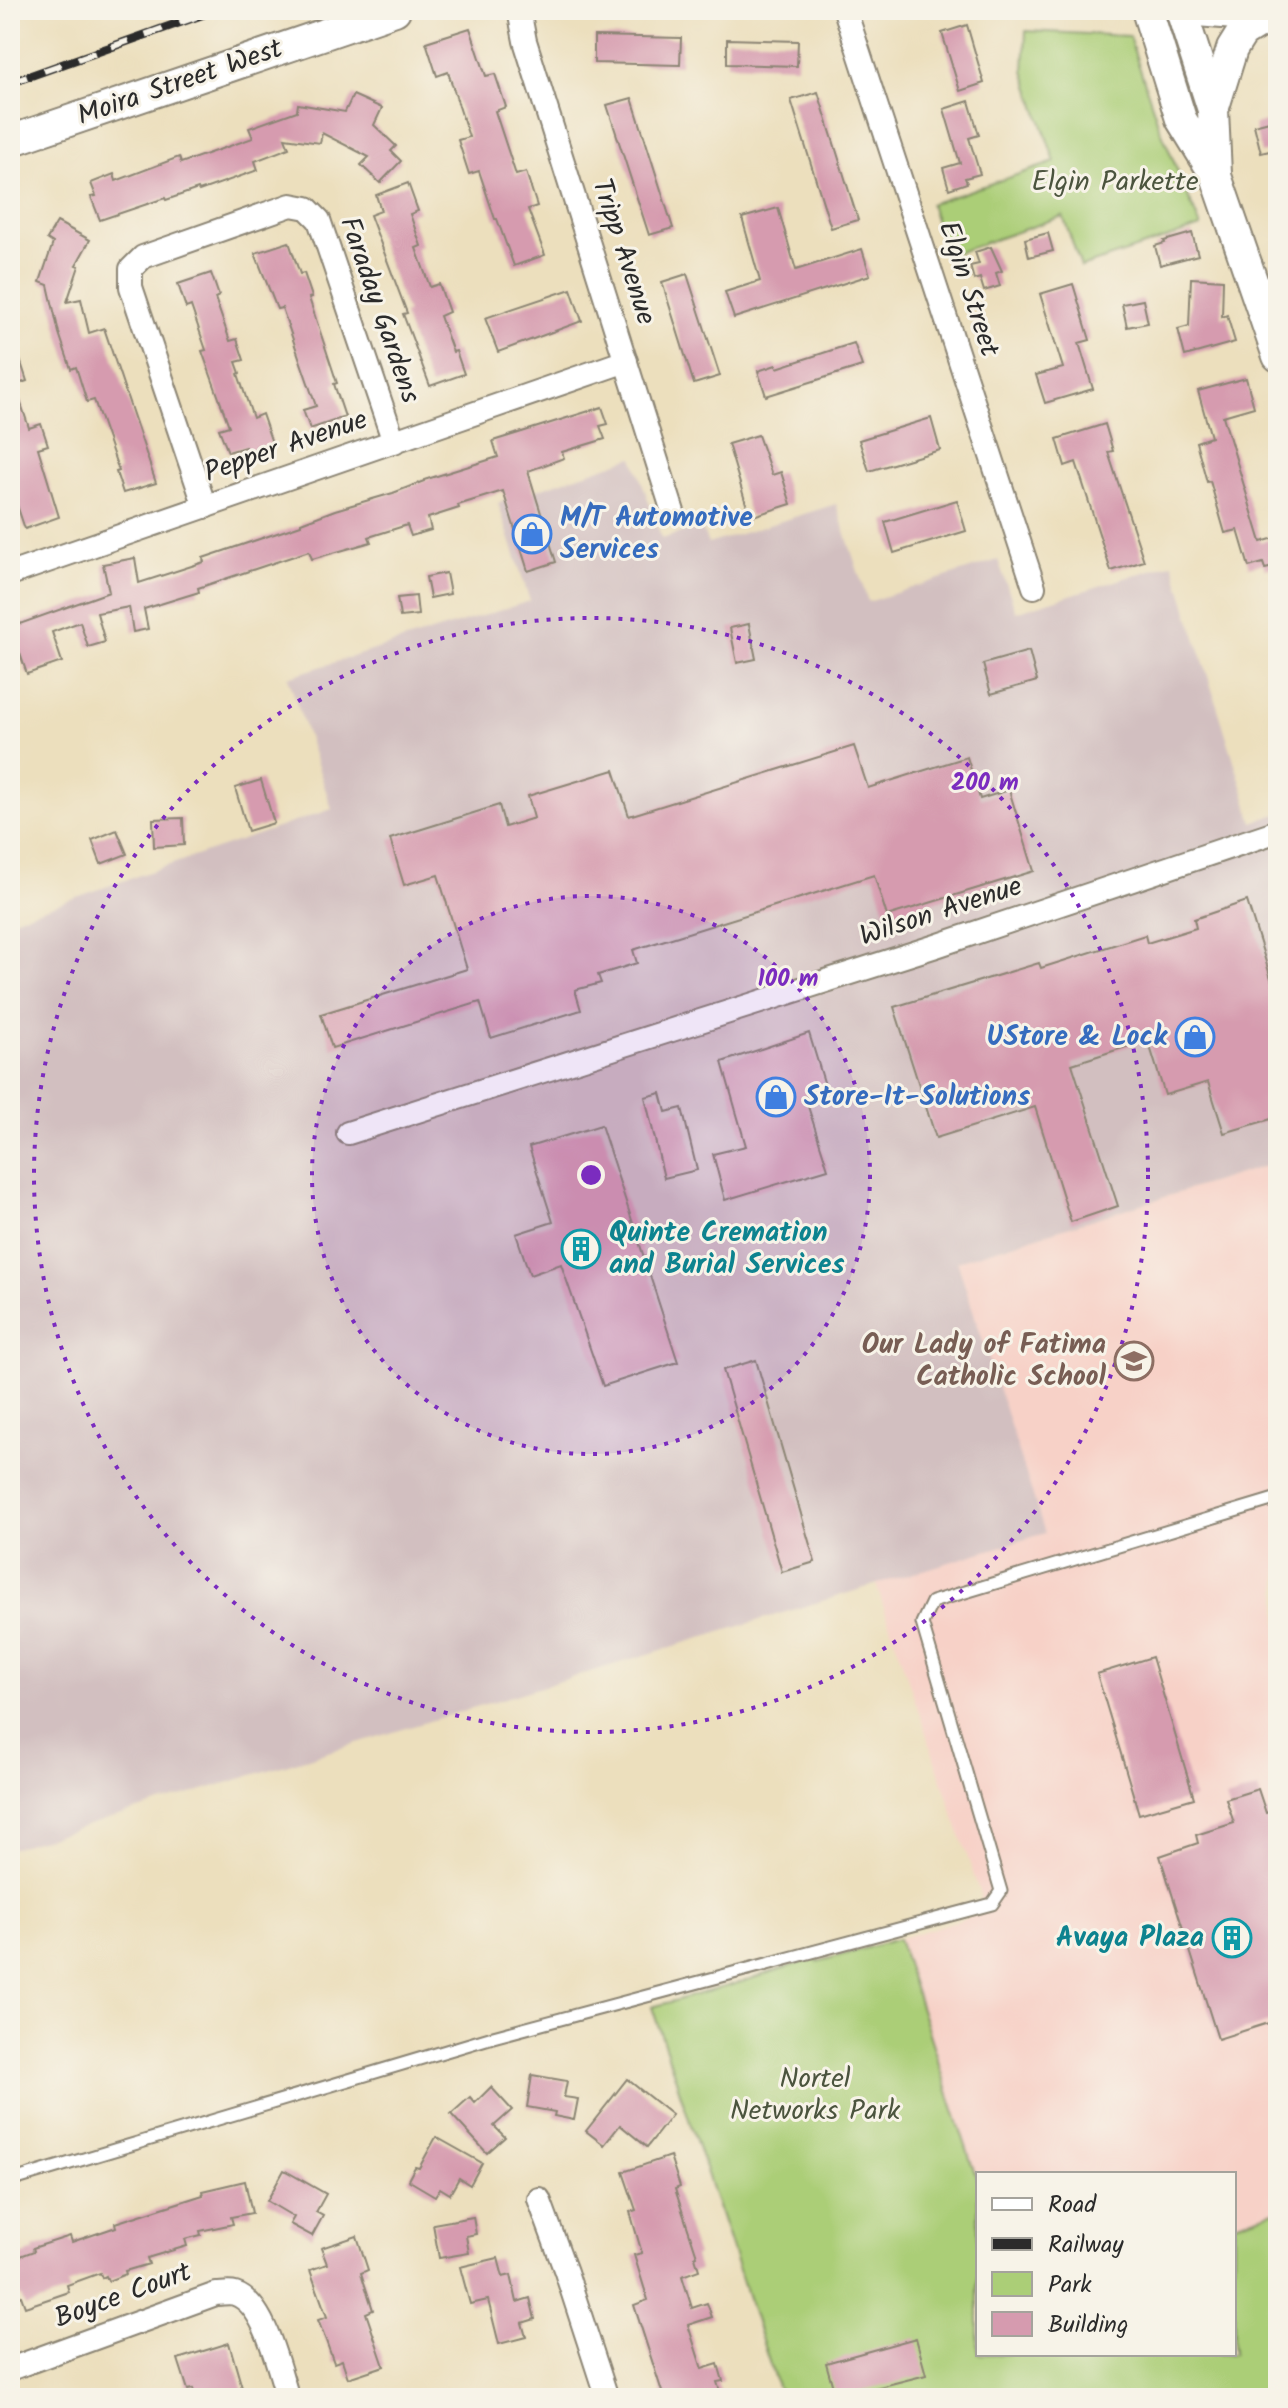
<svg xmlns="http://www.w3.org/2000/svg" width="1288" height="2408" font-family="Kalam,sans-serif">
<rect width="100%" height="100%" fill="#f7f3e8"/>
<filter id="ink" filterUnits="userSpaceOnUse"><feTurbulence type="fractalNoise" baseFrequency=".0125" numOctaves="2"/><feDisplacementMap in="SourceGraphic" scale="16" xChannelSelector="R" yChannelSelector="G"/><feConvolveMatrix kernelMatrix="1 2 1 2 8 2 1 2 1" color-interpolation-filters="sRGB"/></filter>
<filter id="wash" filterUnits="userSpaceOnUse"><feTurbulence type="fractalNoise" baseFrequency=".006" numOctaves="4" result="noise"/><feDisplacementMap in="SourceGraphic" scale="32" xChannelSelector="R" yChannelSelector="G"/><feGaussianBlur stdDeviation="1.8" result="paint"/><feColorMatrix in="noise" values="0 0 0 0 0 0 0 0 0 0 0 0 0 0 0 0 0 1.4 0 .05"/><feComposite in="paint" operator="in"/></filter>
<g filter="url(#wash)">
<rect width="100%" height="100%" fill="#ecdfbd"/>
<!-- built -->
<path fill="#f7d1c7" d="M1278,1162V2210L1234,2224V2174H978V2183L898,1939L986,1912L876,1584L1044,1533L957,1261Z"/>
<!-- industrial -->
<path fill="#d2bfc0" d="M633,457L662,539L701,526L708,544L836,504L868,602L998,560L1016,612L1173,563L1253,822L1278,814V1162L957,1261L1045,1533L10,1849V920L332,809L288,677L530,601L498,503Z"/>
<!-- green -->
<g fill="#abce77" stroke="#6b7c51" stroke-width="2">
<path d="M1026,31L1129,36L1159,126L1201,227L1081,267L1063,216L947,256L930,204L1055,162L1024,71Z"/>
<path d="M898,1939L978,2183V2354H1234V2224L1278,2210V2398H781L652,2007L735,1984L815,1958L817,1962Z"/>
</g>
<g id="blocks">
<!-- building -->
<g fill="#d69baf">
<path d="M967,25L984,83L960,91L942,33Z"/>
<path d="M470,28L486,76L495,74L506,107L495,111L516,175L526,172L537,206L528,209L545,255L514,266L497,219H495L479,171L469,174L458,140L469,137L448,72L437,76L426,42Z"/>
<path d="M594,36L681,38L680,65L594,63Z"/>
<path d="M727,39L798,41L797,66L727,64Z"/>
<path d="M818,92L858,220L831,228L791,100Z"/>
<path d="M353,95L382,108L374,125L396,146L391,151L401,161L380,183L361,165L369,157L322,133L320,143L285,138L289,148L255,161L258,170L199,191L198,189L166,200L165,198L100,220L91,197L96,196L91,183L114,174L116,181L179,157L181,163L253,138L249,128L297,111L298,104L345,112Z"/>
<path d="M632,98L673,228L649,235L607,105Z"/>
<path d="M969,101L979,135L969,138L980,174L965,178L967,183L949,189L943,168L960,163L944,109Z"/>
<path d="M1273,120L1275,130L1278,129V149L1261,153L1254,125Z"/>
<path d="M408,183L418,211L410,214L421,246L416,248L430,287L439,284L449,312L440,316L453,352L456,351L464,374L430,386L403,314L407,313L370,215L381,211L376,195Z"/>
<path d="M778,208L796,270L862,249L870,275L734,318L725,292L760,281L742,218Z"/>
<path d="M57,222L90,240L76,265L79,266L67,302L81,299L89,333L104,328L156,483L123,493L116,472L119,471L94,400L87,402L76,367L71,369L59,333L48,285L40,282L53,243L47,239Z"/>
<path d="M1048,233L1053,251L1029,257L1025,239Z"/>
<path d="M1192,233L1198,255L1160,265L1155,246L1165,243L1164,241Z"/>
<path d="M289,242L300,274L304,273L312,297L309,298L337,383L334,384L345,417L310,429L303,410L316,406L282,308L277,309L255,253Z"/>
<path d="M991,247L1002,271L996,273L1000,286L984,291L980,278L974,280L970,266L979,264L975,252Z"/>
<path d="M211,273L219,296L215,298L230,341L237,339L244,360L236,362L240,373L238,374L253,418L262,414L272,443L247,452L245,447L228,452L219,429L229,426L202,351L206,350L191,306L186,308L178,284Z"/>
<path d="M687,274L720,376L694,384L662,282Z"/>
<path d="M1191,278L1223,280L1222,317L1227,315L1235,342L1185,356L1178,329L1189,326Z"/>
<path d="M1073,284L1090,340L1079,343L1093,389L1045,403L1036,375L1063,368L1040,294Z"/>
<path d="M571,289L582,321L498,352L485,318Z"/>
<path d="M1143,300L1148,323L1127,327L1122,304Z"/>
<path d="M10,338H13L27,381L15,385L29,428L41,424L48,445L38,448L59,517L25,529L10,484Z"/>
<path d="M854,343L862,366L766,396L758,371L776,365L777,368Z"/>
<path d="M1246,378L1254,407L1223,416L1261,542L1278,537V566L1265,569L1263,563L1249,567L1238,530L1225,533L1210,481L1207,482L1196,442L1211,437L1198,391Z"/>
<path d="M602,407L608,424L600,426L605,439L562,452L564,458L528,471L556,562L528,571L503,491L458,505L459,508L428,518L431,530L411,536L407,525L369,537L371,542L347,549L312,559L309,551L198,588L199,592L144,609L148,629L133,632L129,607L97,613L105,642L88,647L80,622L52,632L62,662L27,674L11,627L109,592L103,564L135,558L139,583L204,562L203,558L301,525V523L335,510L393,493L424,481V480L498,457L493,441Z"/>
<path d="M931,418L940,450L869,471L859,440Z"/>
<path d="M1105,424L1113,451L1108,452L1144,561L1111,571L1076,462L1065,466L1057,439Z"/>
<path d="M758,435L772,475L781,472L791,504L750,517L728,444Z"/>
<path d="M957,500L966,531L894,553L885,522Z"/>
<path d="M446,573L450,594L430,598L426,577Z"/>
<path d="M416,596L418,615L400,617L397,598Z"/>
<path d="M749,624L756,659L737,663L730,628Z"/>
<path d="M1029,651L1037,681L991,694L983,664Z"/>
<path d="M854,746L868,788L967,757L980,799L1009,790L1034,871L887,916L874,875L633,950L637,963L598,975L601,983L575,990L581,1010L491,1038L480,1002L332,1048L321,1014L467,969L438,875L404,885L390,839L499,805L505,827L534,818L528,796L614,770L629,816Z"/>
<path d="M261,780L274,823L248,831L235,788Z"/>
<path d="M183,818L184,845L154,847L153,819Z"/>
<path d="M117,830L127,854L101,864L92,840Z"/>
<path d="M1247,901L1278,1001V1117L1224,1133L1208,1082L1165,1095L1148,1040L1072,1064L1118,1206L1071,1222L1035,1107L936,1138L894,1007L1039,963L1041,968L1145,935L1147,943L1196,928L1194,919Z"/>
<path d="M809,1033L827,1092L805,1097L828,1169L725,1200L713,1154L746,1146L722,1062Z"/>
<path d="M661,1093L666,1112L682,1108L697,1170L664,1178L645,1097Z"/>
<path d="M601,1125L678,1362L603,1386L561,1264L530,1275L516,1234L553,1222L529,1147Z"/>
<path d="M756,1360L815,1562L782,1572L723,1370Z"/>
<path d="M1152,1657L1194,1798L1139,1814L1097,1674Z"/>
<path d="M1258,1789L1266,1813L1278,1809V2020L1218,2039L1160,1856L1198,1843L1196,1835L1234,1823L1226,1799Z"/>
<path d="M532,2075L567,2081L564,2097L578,2099L574,2120L554,2116L555,2112L527,2107Z"/>
<path d="M627,2079L672,2115L647,2147L620,2125L604,2145L586,2131Z"/>
<path d="M491,2087L512,2110L494,2126L505,2137L487,2153L451,2114L470,2097L475,2103Z"/>
<path d="M436,2137L482,2163L470,2185L459,2178L450,2194L440,2188L435,2196L408,2180L415,2167L419,2168Z"/>
<path d="M670,2156L680,2187L675,2189L697,2256L695,2257L699,2270L682,2276L692,2308L707,2303L712,2317L688,2325L702,2369L718,2364L723,2381L717,2382L722,2398H664L634,2305L648,2300L634,2255L642,2253L630,2212L636,2210L623,2172Z"/>
<path d="M284,2170L326,2194L316,2212L323,2216L312,2236L290,2224L294,2217L267,2201Z"/>
<path d="M245,2181L252,2213L231,2217L233,2224L200,2231L201,2235L185,2239L187,2246L147,2258L149,2264L125,2271L126,2274L108,2281L106,2276L102,2278L100,2273L67,2285L69,2292L25,2307L21,2296L10,2300V2260L34,2251L33,2248L70,2236L72,2242L116,2227L115,2223L203,2195L202,2191Z"/>
<path d="M473,2217L476,2234L466,2236L469,2253L439,2258L433,2224Z"/>
<path d="M357,2236L368,2270L361,2273L373,2310L366,2313L384,2366L348,2378L342,2360L334,2363L325,2338L318,2320L327,2317L310,2270L327,2264L321,2248Z"/>
<path d="M498,2258L503,2277L511,2275L517,2302L530,2298L535,2319L522,2323L526,2337L499,2344L488,2300L470,2304L460,2267Z"/>
<path d="M916,2338L926,2375L836,2398L826,2363Z"/>
<path d="M229,2343L245,2398H196L193,2389L188,2390L178,2359Z"/>
</g>
</g>
</g>
<g filter="url(#ink)">
<use href="#blocks" fill-opacity="0" stroke="#8c8574" stroke-width="2"/>
<g fill="none" stroke-linecap="round" stroke-linejoin="round">
<!-- service casing -->
<g stroke="#8c8574" stroke-width="15">
<path id="service" d="M10,2181L493,2037L992,1904L1001,1891L922,1623L932,1602L1278,1498"/>
</g>
<!-- minor casing -->
<g stroke="#8c8574" stroke-width="26">
<g id="minor">
<path d="M519,10L525,41L673,512"/>
<path d="M845,10L1034,587"/>
<path d="M205,507L131,287V269L143,257L291,205L307,208L319,220L394,442"/>
<path d="M10,574L626,361"/>
<path d="M348,1133L936,946L1278,831"/>
<path d="M539,2199L566,2272L607,2398"/>
<path d="M10,2369L216,2294C222,2294 229,2292 235,2294C266,2304 278,2369 288,2398"/>
</g>
</g>
<!-- secondary casing -->
<g stroke="#8c8574" stroke-width="34">
<g id="secondary">
<path d="M1147,10L1181,119L1216,176L1278,356"/>
<path d="M1181,10L1213,110L1216,174"/>
<path d="M1184,10L1274,17"/>
<path d="M1213,110L1232,49L1242,33L1268,17"/>
<path d="M10,141L395,10"/>
</g>
</g>
<!-- service -->
<use href="#service" stroke="#fff" stroke-width="11"/>
<!-- minor -->
<use href="#minor" stroke="#fff" stroke-width="22"/>
<!-- secondary -->
<use href="#secondary" stroke="#fff" stroke-width="30"/>
<!-- rail casing -->
<g stroke="#2b2b2b" stroke-width="9">
<path id="rail" d="M10,83L215,10"/>
</g>
<!-- rail -->
<use href="#rail" stroke="#f7f3e8" stroke-width="6" stroke-dasharray="18" stroke-linecap="butt"/>
</g>
</g>
<!-- distance rings -->
<circle cx="591" cy="1175" r="279" fill="#7b2cbf" fill-opacity=".12"/>
<g fill="none" stroke="#7b2cbf" stroke-width="4" stroke-dasharray="4 8">
<circle cx="591" cy="1175" r="279"/>
<circle cx="591" cy="1175" r="557"/>
</g>
<!-- icons -->
<defs>
<g id="shop-ring" transform="scale(2)"><circle r="9.5" fill="#f7f3e8" stroke="#3f7fe0" stroke-width="1.5"/><path d="M-5-2.5h2.3a2.7 3.5 0 0 1 5.4 0H5L5.5 6h-11ZM-1.5-2.5h3a1.5 2.3 0 0 0-3 0Z" fill="#3f7fe0"/></g>
<g id="building-ring" transform="scale(2)"><circle r="9.5" fill="#f7f3e8" stroke="#0f9aa8" stroke-width="1.5"/><path d="M-4-6H4V6H1V3H-1V6H-4ZM-2.5-4.3h1.7v1.8h-1.7ZM.8-4.3h1.7v1.8H.8ZM-2.5-1h1.7V.8h-1.7ZM.8-1h1.7V.8H.8Z" fill="#0f9aa8"/></g>
<g id="school-ring" transform="scale(2)"><circle r="9.5" fill="#f7f3e8" stroke="#8d6e63" stroke-width="1.5"/><path d="M0-5L7-2L0 1L-7-2ZM-4 1L0 2.5L4 1V4Q0 6-4 4Z" fill="#8d6e63"/></g>
</defs>
<g fill-rule="evenodd">
<use href="#shop-ring" x="532" y="534"/>
<use href="#shop-ring" x="1195" y="1037"/>
<use href="#shop-ring" x="776" y="1097"/>
<use href="#building-ring" x="581" y="1249"/>
<use href="#school-ring" x="1134" y="1361"/>
<use href="#building-ring" x="1232" y="1938"/>
</g>
<g text-anchor="middle" dominant-baseline="central" stroke-width="6" stroke-linejoin="round" paint-order="stroke">
<!-- street labels -->
<g font-size="28" fill="#2b2b2b" stroke="#f7f3e8">
<text transform="translate(180 83) rotate(-19)">Moira Street West</text>
<text transform="translate(623 252) rotate(72)">Tripp Avenue</text>
<text transform="translate(968 289) rotate(72)">Elgin Street</text>
<text transform="translate(379 310) rotate(71)">Faraday Gardens</text>
<text transform="translate(286 447) rotate(-19)">Pepper Avenue</text>
<text transform="translate(941 912) rotate(-18)">Wilson Avenue</text>
<text transform="translate(123 2296) rotate(-20)">Boyce Court</text>
</g>
<!-- park labels -->
<g font-size="28" fill="#4b543e" stroke="#f7f3e8">
<text x="1115" y="182">Elgin Parkette</text>
<text x="815" y="2079">Nortel<tspan x="815" dy="32">Networks Park</tspan></text>
</g>
<!-- shop labels -->
<g font-size="28" font-weight="bold" fill="#366cbe" stroke="#f7f3e8" text-anchor="start">
<text x="560" y="518">M/T Automotive<tspan x="560" dy="32">Services</tspan></text>
<text x="1167" y="1037" text-anchor="end">UStore &amp; Lock</text>
<text x="804" y="1097">Store-It-Solutions</text>
</g>
<!-- culture labels -->
<g font-size="28" font-weight="bold" fill="#0d838f" stroke="#f7f3e8" text-anchor="start">
<text x="609" y="1233">Quinte Cremation<tspan x="609" dy="32">and Burial Services</tspan></text>
<text x="1204" y="1938" text-anchor="end">Avaya Plaza</text>
</g>
<!-- education labels -->
<g font-size="28" font-weight="bold" fill="#785e54" stroke="#f7f3e8" text-anchor="end">
<text x="1106" y="1345">Our Lady of Fatima<tspan x="1106" dy="32">Catholic School</tspan></text>
</g>
</g>
<circle cx="591" cy="1175" r="12" fill="#7b2cbf" stroke="#f7f3e8" stroke-width="4"/>
<g font-size="24" text-anchor="middle" font-weight="bold" fill="#7b2cbf" stroke="#f7f3e8" stroke-width="6" stroke-linejoin="round" paint-order="stroke">
<text x="985" y="790">200 m</text>
<text x="788" y="986">100 m</text>
</g>
<!-- margin -->
<rect width="1288" height="2408" fill="none" stroke="#f7f3e8" stroke-width="40"/>
<!-- legend -->
<rect x="976" y="2172" width="260" height="184" fill="#f7f3e8" stroke="#a5a39c" stroke-width="2"/>
<rect x="992" y="2198" width="40" height="12" fill="#ffffff" stroke="#a5a39c" stroke-width="2"/>
<text x="1048" y="2212" font-size="24" fill="#2b2b2b">Road</text>
<rect x="992" y="2238" width="40" height="12" fill="#2b2b2b" stroke="#a5a39c" stroke-width="2"/>
<text x="1048" y="2252" font-size="24" fill="#2b2b2b">Railway</text>
<rect x="992" y="2272" width="40" height="24" fill="#abce77" stroke="#a5a39c" stroke-width="2"/>
<text x="1048" y="2292" font-size="24" fill="#2b2b2b">Park</text>
<rect x="992" y="2312" width="40" height="24" fill="#d69baf" stroke="#a5a39c" stroke-width="2"/>
<text x="1048" y="2332" font-size="24" fill="#2b2b2b">Building</text>
</svg>
